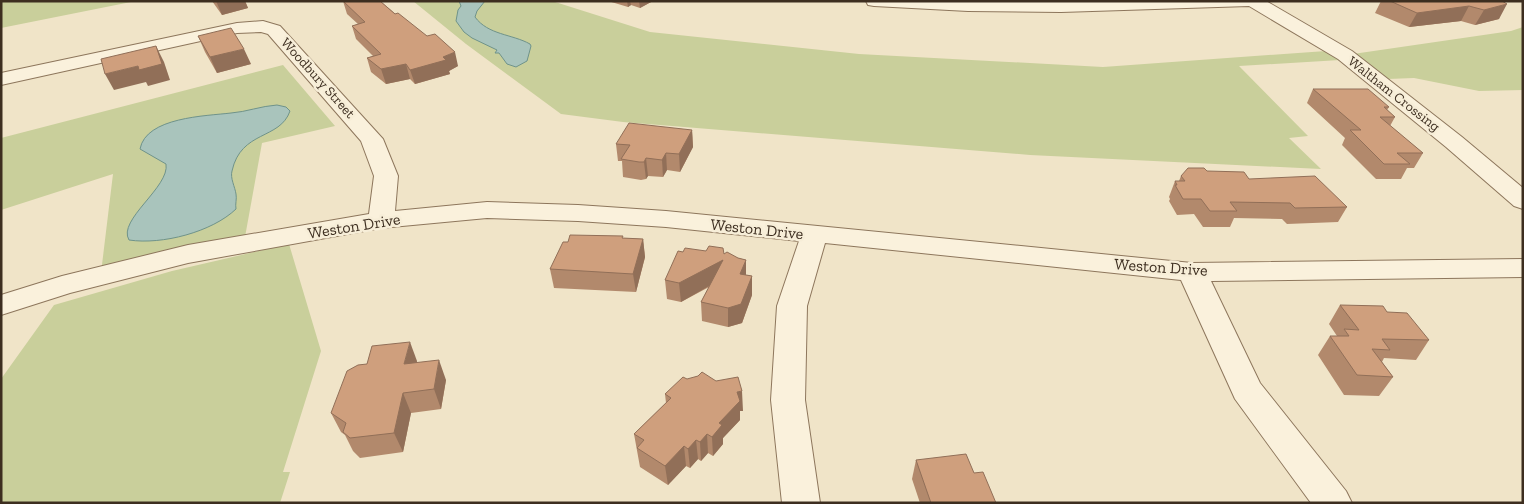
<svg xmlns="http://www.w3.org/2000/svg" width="1524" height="504" font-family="'Zilla Slab',serif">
<rect width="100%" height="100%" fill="#f0e4c8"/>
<!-- green -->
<g fill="#c9cf9b">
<path d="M1,1H136L1,28Z"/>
<path d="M413,1H552L650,32L859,54L1103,67L1326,51L1340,60L1239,66L1308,136L1289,138L1321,169L1030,155L623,122L561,114L466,44Z"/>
<path d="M1523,27V90L1479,91L1414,78L1388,79L1353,54L1511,31Z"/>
<path d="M283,65L335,126L262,143L245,237L101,273L113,174L1,210V138Z"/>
<path d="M289,244L321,351L283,472H290L280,503H1V379L54,305L172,271Z"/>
</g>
<!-- water -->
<g fill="#a9c4bc" stroke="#6f938a">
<path d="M459,1H485L477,11L475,17C488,35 512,34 530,44L531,46L527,61L516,67L507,64L499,53H495L497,50L472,38L464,32L456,21L458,10L461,6Z"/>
<path d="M277,105L286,107L290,111C280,140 241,130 232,171C230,178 235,187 236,194C237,199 235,204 236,209C212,232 162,245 129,240C117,220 170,187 166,164L140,149C146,117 206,116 231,113C246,112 261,106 277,105Z"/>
</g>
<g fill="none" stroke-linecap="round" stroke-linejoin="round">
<!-- minor casing -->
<g stroke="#8d765c" stroke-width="2">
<g id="minor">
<path d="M866,1H1266L1352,51L1462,137L1523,188V209L1514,206L1446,147L1338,59L1249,6L1061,12L968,11L874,6L868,5Z"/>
<path d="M263,21L280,26L383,139L398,176L395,211L487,202L578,205L666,211L1192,263L1523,259V277L1211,281L1260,383L1346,491L1352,503H1311L1235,399L1181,280L825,243L807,306L805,400L820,503H782L771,400L777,306L799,241L666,227L578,221L487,218L381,228L188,263L70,293L1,315V295L62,276L188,245L369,214L374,176L361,141L268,34L261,32L237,33L1,85V73L237,23Z"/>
</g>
</g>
<!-- minor -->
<use href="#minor" fill="#faf1dc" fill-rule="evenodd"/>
</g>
<!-- wall -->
<g fill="#b2896c">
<path d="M212,1H245L248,8L222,15Z"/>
<path d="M343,1H380L458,66L449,71L450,74L415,84L410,79L386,84L371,72L367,58L373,56L356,39L352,26L358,24L347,14Z"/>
<path d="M608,1H651V2L640,8L631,5L628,7Z"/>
<path d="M1381,1H1502L1499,19L1475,25L1461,21L1409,27L1375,13Z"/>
<path d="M198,36L251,64L217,73L205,52Z"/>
<path d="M1313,89L1389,107L1387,110L1395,117L1390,126L1423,153L1414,168H1407L1401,179H1376L1342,145L1345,138L1307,103Z"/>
<path d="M692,130L693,147L680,172L667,170L663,177L648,176L646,179L641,180L623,177L622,161H618L616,144Z"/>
<path d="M1207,171L1249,179L1347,207L1338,222L1287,224L1282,219L1234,218L1230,227H1203L1194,214L1177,215L1169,201L1170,199L1169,197L1175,181H1179L1181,176Z"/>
<path d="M623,238L643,239L645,257L636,292L554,288L550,269L568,242Z"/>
<path d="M683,252L724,254L738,258L746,260V275L752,276V295L742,323L728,327L702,321L701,302L709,287L681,302L667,299L665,280Z"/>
<path d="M1340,305L1387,312L1429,340L1416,360L1384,358L1382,362L1393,377L1379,396L1344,395L1318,355L1330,336H1337L1329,324Z"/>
<path d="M417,361V363L446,380L441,409L411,413L403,452L360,458L353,451L345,435L341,432L331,413Z"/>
<path d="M665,394L743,411H740V420L723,438V444L713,456L708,453L701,461L698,459L690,468L686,466L668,485L640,467L634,434L666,403Z"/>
<path d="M916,460L996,503H920L912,479Z"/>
</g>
<!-- shaded-wall -->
<g fill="#916f58">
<path d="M216,1H245L248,8L222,15Z"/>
<path d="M627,1H630L631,5L628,7Z"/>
<path d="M639,1H651V2L640,8Z"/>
<path d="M1507,4L1499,19L1475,25L1484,10Z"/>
<path d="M1469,6L1461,21L1409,27L1417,13Z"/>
<path d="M156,46L164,62L170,80L148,86L146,82L114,90L105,74L138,66Z"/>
<path d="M244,49L251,64L217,73L210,57Z"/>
<path d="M455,52L458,66L449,71L450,74L415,84L410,70Z"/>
<path d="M406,64L410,79L386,84L381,69Z"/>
<path d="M692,130L693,147L680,172L679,154Z"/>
<path d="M666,153L667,170L663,177L662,160Z"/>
<path d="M646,158L648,176L646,179L644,162Z"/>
<path d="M643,239L645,257L636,292L633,274Z"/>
<path d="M723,260V278L681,302L679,283Z"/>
<path d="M746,260V279L740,274Z"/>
<path d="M752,276V295L742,323L728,327V308Z"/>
<path d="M410,342L417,361L412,384L404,364Z"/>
<path d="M439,360L446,380L441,409L434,389Z"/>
<path d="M742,391L743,411H740V420L723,438V444L713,456L712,437L719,423L737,392Z"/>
<path d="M403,393L411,413L403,452L394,433Z"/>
<path d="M707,434L708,453L701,461L700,442Z"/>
<path d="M696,440L698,459L690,468L688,449Z"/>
<path d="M684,446L686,466L668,485L665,466Z"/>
</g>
<!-- building -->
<g fill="#cf9f7d" stroke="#916f58">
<path d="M343,1H380L395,14L398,13L427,36L435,34L455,52L443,57L446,60L410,70L406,64L381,69L367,58L381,54L352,26L365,22Z"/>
<path d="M1390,1H1502L1507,4L1484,10L1469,6L1417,13Z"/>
<path d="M231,28L244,49L210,57L198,36Z"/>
<path d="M156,46L162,64L139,70L138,66L105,74L101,59Z"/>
<path d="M1313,89H1368L1389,107H1384L1395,117H1380L1423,153H1397L1410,164H1384L1350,130H1361Z"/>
<path d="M629,123L692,130L679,154L666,153L662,160L646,158L644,162H639L621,159L630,145L616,144Z"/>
<path d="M1188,168H1204L1207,171L1244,172L1249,179L1315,176L1347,207L1295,208L1290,203L1230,202L1237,211H1210L1201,199H1183L1175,185H1177L1175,181H1185L1181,176Z"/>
<path d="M570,235L623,236L622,238L643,239L633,274L550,269L563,242H568Z"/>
<path d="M709,246L723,248L724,254L727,252L738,258L746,260L740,274L752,276L741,304L728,308L701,302L723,260L679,283L665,280L678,251L683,252L685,248L706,251Z"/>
<path d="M1340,305L1383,306L1387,312L1407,313L1429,340L1382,339L1390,350L1372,349L1393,377L1357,375L1330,336H1349L1344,329L1359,330Z"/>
<path d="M410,342L404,364L439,360L434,389L403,393L394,433L350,438L343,432L346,423L331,413L347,371L358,365L367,364L372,346Z"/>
<path d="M702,372L716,381L738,377L742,391L737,392L740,401L719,423L722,425L712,437L707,434L700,442L696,440L688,449L684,446L665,466L637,448L644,440L634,434L671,398L665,394L683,377L687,379L698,376Z"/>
<path d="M966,454L974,473L983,472L996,503H931L916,460Z"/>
</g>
<g text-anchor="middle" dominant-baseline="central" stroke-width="5" stroke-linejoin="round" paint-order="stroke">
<!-- far-street labels -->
<g font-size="14" fill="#3d2e20" stroke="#f7eed8">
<text transform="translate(318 78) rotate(48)">Woodbury Street</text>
<text transform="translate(1394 94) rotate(38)">Waltham Crossing</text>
</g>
<!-- street labels -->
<g font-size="16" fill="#3d2e20" stroke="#f7eed8">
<text transform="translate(354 226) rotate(-9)">Weston Drive</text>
<text transform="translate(757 229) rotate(6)">Weston Drive</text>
<text transform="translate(1161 267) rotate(4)">Weston Drive</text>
</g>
</g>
<!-- border -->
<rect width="1524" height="504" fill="none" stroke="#3d2e20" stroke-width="5"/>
</svg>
